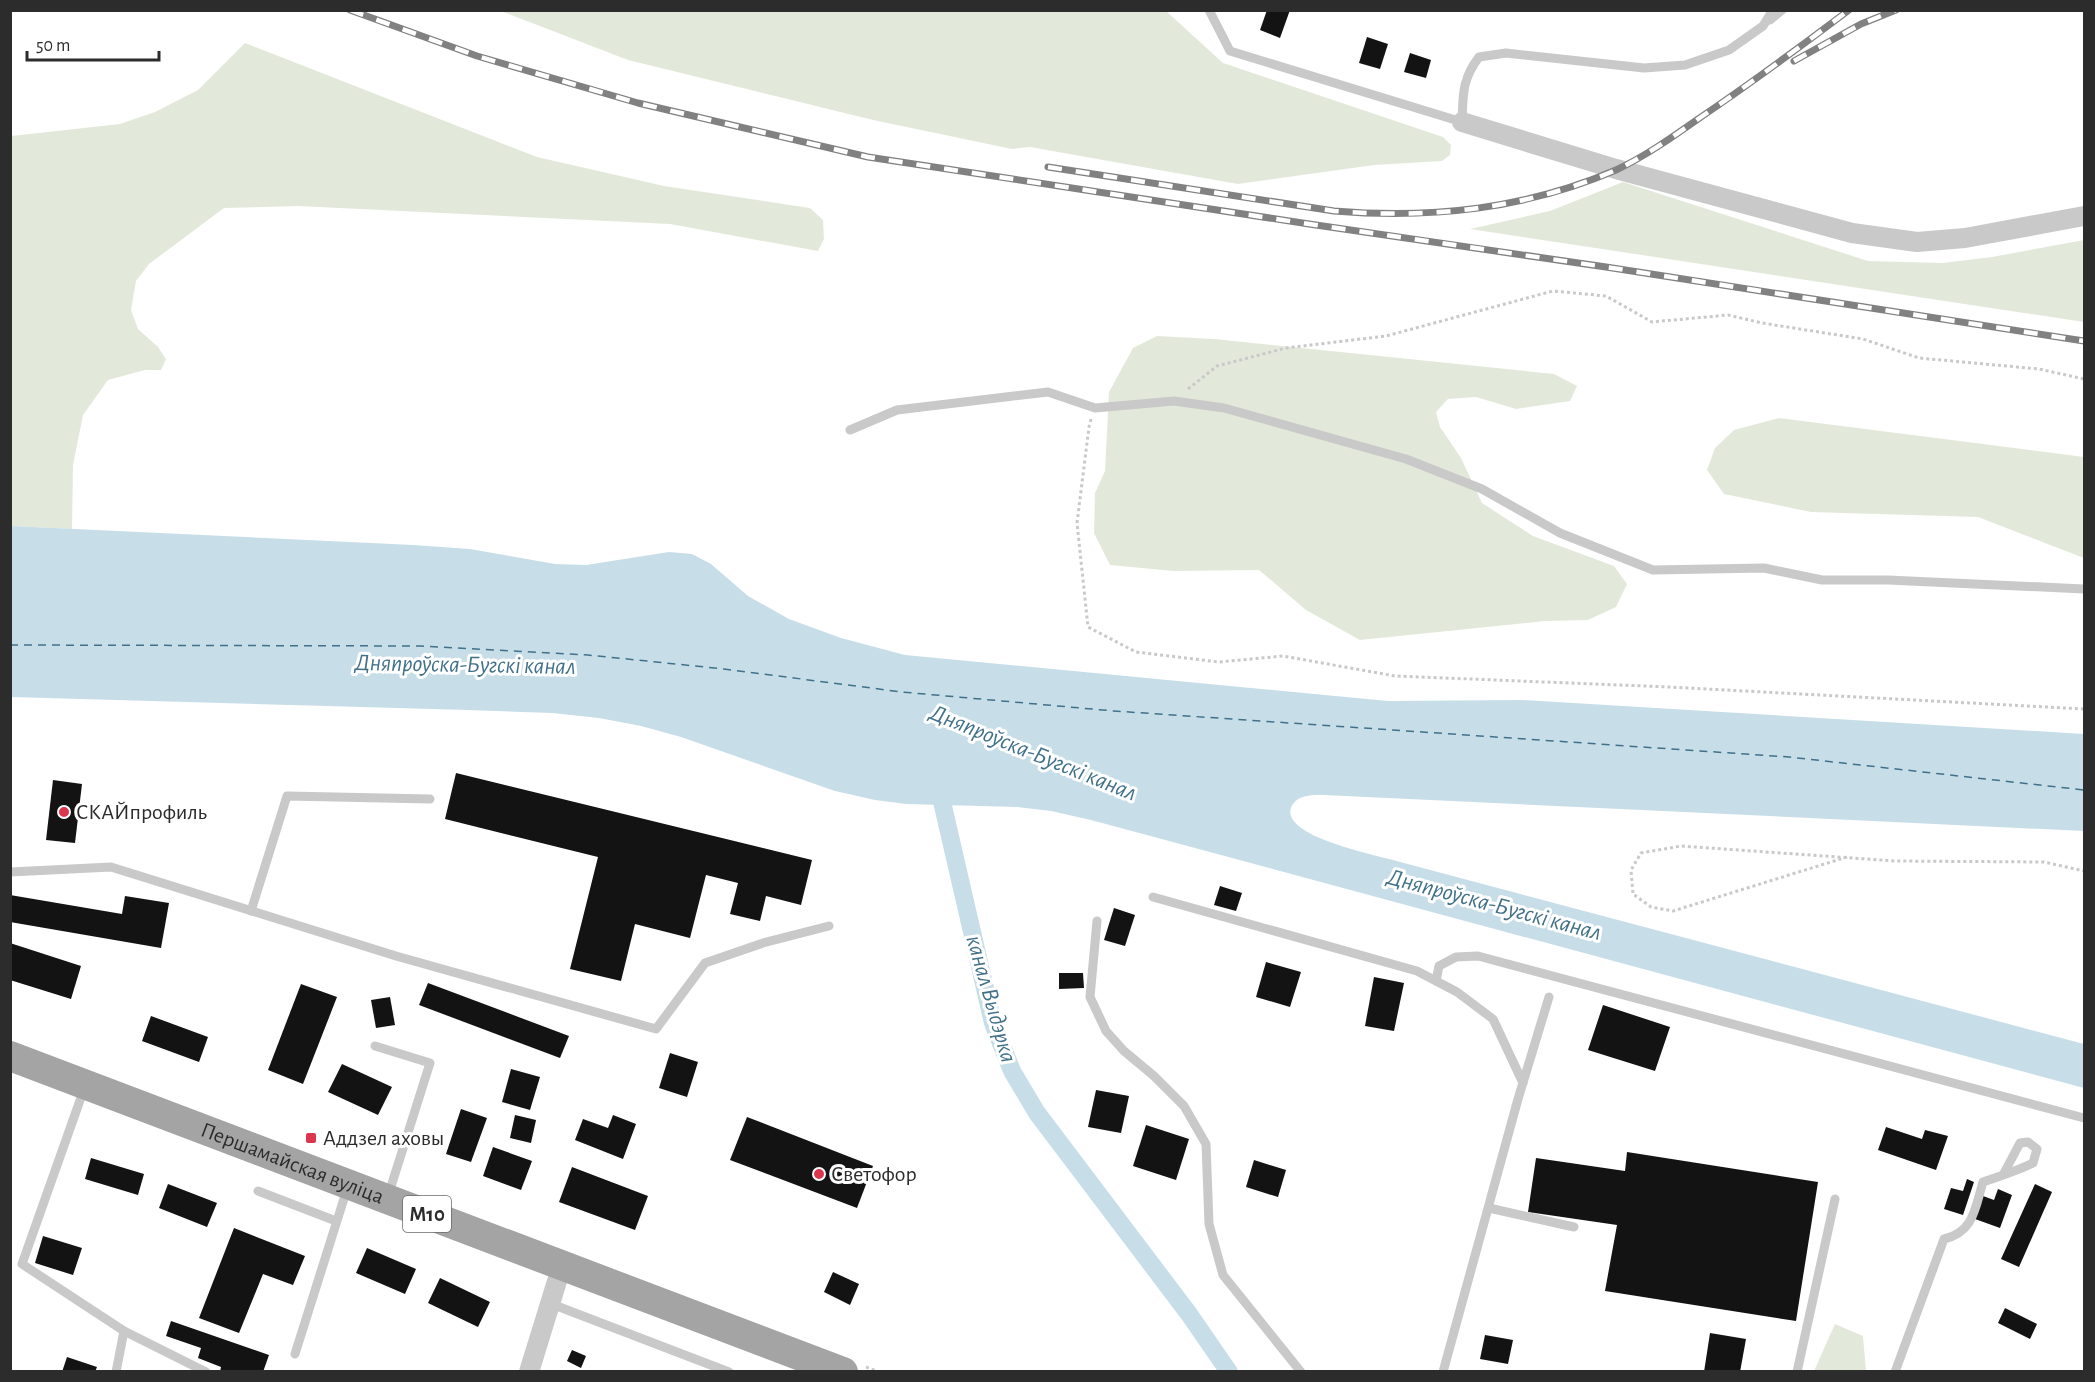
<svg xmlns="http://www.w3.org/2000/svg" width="2095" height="1382" font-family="'Alegreya Sans',sans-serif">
<rect width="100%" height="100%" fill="#fff"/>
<!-- green -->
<g fill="#e3e9da">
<path d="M501,11H1166L1223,63L1443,137L1451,145L1450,155L1442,161L1374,165L1238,184L1030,147L1012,149L873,120L628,60Z"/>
<path d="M245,43L537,157L664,186L810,208L823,220L824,239L818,251L670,224L298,206L224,208L149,264L136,281L131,310L138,329L158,347L166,359L161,370H145L108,380L83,415L73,465L72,529L11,526V136L120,124L155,112L198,90Z"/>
<path d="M1623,182L1868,261L1942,263L1992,257L2084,240V322L1470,229L1550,211Z"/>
<path d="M1157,336L1214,339L1554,374L1577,386L1570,401L1516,409L1476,397L1448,399L1436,412L1440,427L1461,458L1482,503L1533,536L1614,566L1627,584L1616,607L1588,620L1545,621L1360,640L1306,610L1259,570L1173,571L1110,565L1094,533L1095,493L1105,471L1109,392L1133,348Z"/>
<path d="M1779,418L2084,457V558L1978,517L1811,512L1724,494L1707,470L1715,448L1734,430Z"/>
<path d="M1835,1324L1863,1336L1866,1371H1814Z"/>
</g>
<!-- water -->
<path fill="#c7dee8" d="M11,526L413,545L470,549L555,564L586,565L669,552L692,554L711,564L748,596L789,619L841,638L905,655L1388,701L1522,700L2084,734V831L1324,795C1314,795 1300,794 1293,804C1273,834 1371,854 1389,859L2084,1044V1088L1091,820L1051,811L1017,807L906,804L875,800L835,791L681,737L641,726L599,718L552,713L468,710L11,697Z"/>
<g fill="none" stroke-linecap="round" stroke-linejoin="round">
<!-- canal -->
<path stroke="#c7dee8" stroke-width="18" d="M937,780L993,1023L1012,1071L1037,1113L1189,1314L1229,1372"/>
<!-- ferry -->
<path stroke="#407189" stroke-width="1.5" stroke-dasharray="8 6" stroke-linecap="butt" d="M10,645L421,646L588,655L724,669L902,692L1114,711L1789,757L2084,790"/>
</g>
<!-- building -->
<g fill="#131313">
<path d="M1267,10H1290L1280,38L1260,30Z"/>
<path d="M1367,37L1388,44L1380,69L1359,63Z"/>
<path d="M1410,53L1431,60L1426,78L1404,72Z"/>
<path d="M456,773L812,860L801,905L766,896L760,921L730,914L738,883L706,875L690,938L635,924L621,981L570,969L598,857L445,819Z"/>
<path d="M53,780L82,784L75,843L46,840Z"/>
<path d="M1220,886L1242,893L1236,911L1214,905Z"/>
<path d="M10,895L122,914L125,896L169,903L161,948L10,922Z"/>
<path d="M1114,908L1135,915L1125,946L1104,940Z"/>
<path d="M10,943L81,966L71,999L10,980Z"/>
<path d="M1266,962L1301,972L1290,1007L1256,997Z"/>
<path d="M1059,973H1083L1084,988L1059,989Z"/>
<path d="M1374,977L1404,983L1394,1031L1365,1026Z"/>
<path d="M428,983L569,1036L560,1058L419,1005Z"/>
<path d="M301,984L337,997L303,1084L268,1070Z"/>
<path d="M390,997L395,1025L376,1028L371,1000Z"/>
<path d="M1603,1005L1670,1027L1655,1071L1588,1050Z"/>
<path d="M151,1016L208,1037L199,1062L142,1041Z"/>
<path d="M670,1053L698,1062L687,1097L659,1088Z"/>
<path d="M342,1064L392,1087L378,1115L328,1092Z"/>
<path d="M511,1069L540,1077L530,1110L502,1102Z"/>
<path d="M1096,1090L1129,1096L1121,1133L1088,1127Z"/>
<path d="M461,1109L487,1118L471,1162L446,1154Z"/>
<path d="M515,1115L536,1120L531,1143L510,1138Z"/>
<path d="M613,1115L636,1124L623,1159L575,1140L583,1119L608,1128Z"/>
<path d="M747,1117L873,1166L857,1208L730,1160Z"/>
<path d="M1146,1125L1189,1139L1176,1180L1133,1166Z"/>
<path d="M1886,1127L1922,1139L1925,1130L1948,1136L1936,1170L1878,1150Z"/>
<path d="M493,1147L532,1161L521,1190L483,1176Z"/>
<path d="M1627,1152L1818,1182L1796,1321L1605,1291L1617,1225L1528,1212L1536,1158L1625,1171Z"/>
<path d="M91,1158L144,1174L138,1195L85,1179Z"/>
<path d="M1254,1160L1286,1170L1278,1197L1246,1187Z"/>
<path d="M572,1167L648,1196L635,1230L559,1202Z"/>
<path d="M1967,1179L1974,1182L1963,1215L1944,1209L1951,1188L1963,1191Z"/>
<path d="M168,1184L217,1203L207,1227L159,1208Z"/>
<path d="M2035,1184L2052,1192L2019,1267L2001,1259Z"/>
<path d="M1998,1189L2012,1195L2000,1228L1975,1219L1983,1196L1994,1200Z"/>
<path d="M234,1228L305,1256L293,1285L263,1274L239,1333L199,1318Z"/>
<path d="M43,1236L82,1248L73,1275L35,1263Z"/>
<path d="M367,1248L416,1269L405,1294L356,1273Z"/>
<path d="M833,1272L859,1284L850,1305L824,1292Z"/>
<path d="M440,1278L490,1302L478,1327L428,1303Z"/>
<path d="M2005,1308L2037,1324L2030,1339L1998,1323Z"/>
<path d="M171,1321L269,1355L263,1372H220L221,1367L198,1358L201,1348L166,1336Z"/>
<path d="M1710,1333L1746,1339L1740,1372H1704Z"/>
<path d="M1485,1335L1513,1340L1508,1364L1480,1359Z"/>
<path d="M572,1350L586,1356L581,1368L567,1361Z"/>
<path d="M67,1357L97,1367L95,1372H62Z"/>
</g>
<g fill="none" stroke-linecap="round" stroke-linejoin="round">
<!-- path -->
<g stroke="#c9c9c9" stroke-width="3" stroke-dasharray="3 3" stroke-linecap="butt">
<path d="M1188,389L1217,366L1286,348L1386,336L1553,291L1606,296L1652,322L1728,315L1762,323L1863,339L1919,358L2039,369L2084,379"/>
<path d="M1091,419L1089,427L1077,523L1088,627L1136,652L1219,662L1283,656L1395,676L1669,687L2084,709"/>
<path d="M1847,857L1673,911L1651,907L1633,894L1631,870L1641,853L1681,846L1895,861L2044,862L2084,871"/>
<path d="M866,1367L879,1372"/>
</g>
<!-- service -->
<g stroke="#c9c9c9" stroke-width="9">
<path d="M1209,10L1230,51L1462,122C1463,95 1462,79 1479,57L1506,53L1644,68L1685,65L1729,50L1763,26L1773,10"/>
<path d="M1770,20L1782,10"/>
<path d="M850,430L897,410L1048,392L1095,408L1174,401L1224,408L1406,459L1482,489L1560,533L1653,570L1764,568L1822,580H1888L2084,589"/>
<path d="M10,872L111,867L396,956L656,1029L705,963L763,943L829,926"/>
<path d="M1153,897L1417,971L1457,992L1493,1019L1523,1083"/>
<path d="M251,911L287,796L430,799"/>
<path d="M1097,921L1090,997L1106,1031L1124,1051L1154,1076L1184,1106L1206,1144L1209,1224L1223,1275L1301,1372"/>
<path d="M1436,981L1439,966L1456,957L1478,956L2084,1118"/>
<path d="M375,1046L430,1063L388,1196"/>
<path d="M84,1089L22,1264L124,1331L116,1372"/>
<path d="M258,1191L336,1221"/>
<path d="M1489,1208L1574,1227"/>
<path d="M549,1303L729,1372"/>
<path d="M124,1331L206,1372"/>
<path d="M295,1354L347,1189"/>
<path d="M1443,1372L1518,1099L1549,997"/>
<path d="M1797,1372L1835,1199"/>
<path d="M1895,1372L1944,1239C1974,1232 1975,1208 1983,1182C2000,1176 2017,1171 2033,1163L2037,1149L2028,1142L2020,1143L2003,1175"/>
</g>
<!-- minor -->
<g stroke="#c9c9c9" stroke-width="20">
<path d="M1462,122L1616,169L1852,233L1917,242L1965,238L2084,216"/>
<path d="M529,1372L562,1265"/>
</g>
<!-- primary -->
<path stroke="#a4a4a4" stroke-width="30" id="s1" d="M10,1056L843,1372"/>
<!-- rail casing -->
<g stroke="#818181" stroke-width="7">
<g id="rail">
<path d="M350,10L477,56L638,103L868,157L1309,224L1606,267L2084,341"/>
<path d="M1794,61L1861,24L1896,10"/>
<path d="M1048,167L1334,211C1432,219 1525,209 1616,170C1646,156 1674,136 1701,117C1751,83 1800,47 1849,10"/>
</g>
</g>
<!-- rail -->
<use href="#rail" stroke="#fff" stroke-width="4.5" stroke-dasharray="14" stroke-linecap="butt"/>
</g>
<!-- markers -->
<g fill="#da374f" stroke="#fff" stroke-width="2">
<circle cx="64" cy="812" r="6"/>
<rect x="305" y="1132" width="12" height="12" rx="3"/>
<circle cx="819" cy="1174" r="6"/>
</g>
<g text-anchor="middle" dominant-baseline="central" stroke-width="6" stroke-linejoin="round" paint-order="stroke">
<!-- shield labels -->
<rect fill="#fff" stroke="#6b6b6b" stroke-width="1.5" x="403" y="1196" width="48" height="36" rx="4.5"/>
<g font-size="21" font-weight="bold" fill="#2c2c2c">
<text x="427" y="1214">М10</text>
</g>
<!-- poi labels -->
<g font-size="22" fill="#2c2c2c" stroke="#fff" text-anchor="start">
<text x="76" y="812">СКАЙпрофиль</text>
<text x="323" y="1138">Аддзел аховы</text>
<text x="831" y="1174">Светофор</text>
</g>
<!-- street labels -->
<g font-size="22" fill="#2c2c2c" stroke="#fff">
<text stroke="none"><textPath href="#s1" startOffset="302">Першамайская вуліца</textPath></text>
</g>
<!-- water labels -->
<g font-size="24" font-style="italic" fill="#407189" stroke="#fff">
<text transform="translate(465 665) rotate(1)">Дняпроўска-Бугскі канал</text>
<text transform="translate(1033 753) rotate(22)">Дняпроўска-Бугскі канал</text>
<text transform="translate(1494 905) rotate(15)">Дняпроўска-Бугскі канал</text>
<text transform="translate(991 999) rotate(74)">канал Выдэрка</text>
</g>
</g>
<!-- border -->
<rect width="2095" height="1382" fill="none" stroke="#2c2c2c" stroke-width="24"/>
<!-- scale -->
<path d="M27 51v9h132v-9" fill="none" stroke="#2c2c2c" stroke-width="3"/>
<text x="36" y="51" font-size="18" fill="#2c2c2c" stroke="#ffffff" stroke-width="4.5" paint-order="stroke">50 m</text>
</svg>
